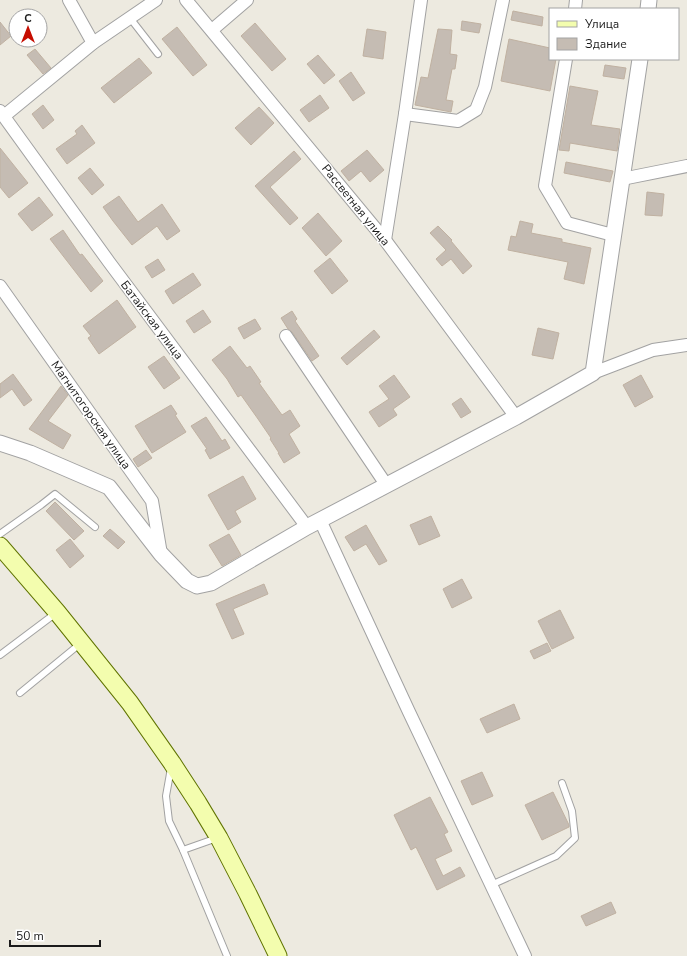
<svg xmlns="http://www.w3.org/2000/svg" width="687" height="956" font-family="'Nunito Sans',sans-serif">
<rect width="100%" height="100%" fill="#edeae0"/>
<!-- building -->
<g fill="#c5bcb3" stroke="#c0b1a1">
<path d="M513,11L543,17L542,26L511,20Z"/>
<path d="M462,21L481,24L479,33L461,30Z"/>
<path d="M0,22L11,36L0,45Z"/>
<path d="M255,23L286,59L272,71L241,36Z"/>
<path d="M177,27L207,65L193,76L162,39Z"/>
<path d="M367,29L386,32L383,59L363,56Z"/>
<path d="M438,29L452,30L450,54L457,55L455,69H452L446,100L453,101L451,112L415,105L421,77L428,78Z"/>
<path d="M509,39L550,48V59H556L550,91L501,81Z"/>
<path d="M35,49L51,68L43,74L27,55Z"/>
<path d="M318,55L335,75L324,84L307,64Z"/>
<path d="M139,58L152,73L114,103L101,88Z"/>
<path d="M605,65L626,68L624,79L603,76Z"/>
<path d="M351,72L365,93L353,101L339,81Z"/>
<path d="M570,86L598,91L591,125L620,129L617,151L570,143L569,151L559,150Z"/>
<path d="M320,95L329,108L309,122L300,110Z"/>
<path d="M43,105L54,120L43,129L32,114Z"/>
<path d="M259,107L274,123L251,145L235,128Z"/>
<path d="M82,125L95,143L67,164L56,149L77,134L75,131Z"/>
<path d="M0,148L28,183L9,198L0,187Z"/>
<path d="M367,150L384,170L370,182L361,171L349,181L341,171Z"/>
<path d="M294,151L301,159L270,187L298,218L290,225L255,186Z"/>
<path d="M566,162L613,171L610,182L564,173Z"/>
<path d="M90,168L104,185L92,195L78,178Z"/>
<path d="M647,192L664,194L662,216L645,215Z"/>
<path d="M119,196L138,222L162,204L180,231L167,240L157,226L132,245L113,221L103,207Z"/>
<path d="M39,197L53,215L32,231L18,214Z"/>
<path d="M318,213L342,241L326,256L302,228Z"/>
<path d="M520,221L533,224L531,233L562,239V242L591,248L584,284L564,279L568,262L508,250L511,236L516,237Z"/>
<path d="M438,226L452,240L451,241L472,266L463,274L451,259L442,266L436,259L446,250L430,233Z"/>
<path d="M63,230L80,255L82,254L103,281L91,292L50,239Z"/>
<path d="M330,258L348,281L332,294L314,271Z"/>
<path d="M158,259L165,270L152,278L145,267Z"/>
<path d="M193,273L201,285L173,304L165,291Z"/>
<path d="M117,300L136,327L99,354L88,338L91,336L83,326Z"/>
<path d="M203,310L211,322L194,333L186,321Z"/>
<path d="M292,311L297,319L295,321L319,356L312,361L292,332L288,329L281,318Z"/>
<path d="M255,319L261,329L244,339L238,328Z"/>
<path d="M538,328L559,333L553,359L532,355Z"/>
<path d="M374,330L380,337L347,365L341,358Z"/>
<path d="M230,346L247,368L250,366L261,382L259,383L282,415L290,410L300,426L289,434L300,453L284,463L278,453H279L270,439L271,438L258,419L241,395L238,397L227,379L212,360Z"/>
<path d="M164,356L180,378L164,389L148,367Z"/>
<path d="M13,374L32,400L24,406L12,389L0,398V384Z"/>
<path d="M394,375L410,397L393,409L397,415L379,427L369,412L389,399L379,386Z"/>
<path d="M641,375L653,397L635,407L623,385Z"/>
<path d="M61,386L68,395L48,421L71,435L63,449L29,429Z"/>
<path d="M461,398L471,412L461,418L452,404Z"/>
<path d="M171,405L177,414L175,415L186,432L152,453L135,426Z"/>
<path d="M206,417L222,441L225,439L230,448L210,459L205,450L207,449L191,426Z"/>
<path d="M146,450L152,458L138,467L133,459Z"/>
<path d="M243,476L256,499L235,511L241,522L228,530L208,495Z"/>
<path d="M55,502L84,531L74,540L46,511Z"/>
<path d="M431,516L440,536L419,545L410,525Z"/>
<path d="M366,525L387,561L379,565L366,544L354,551L345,537Z"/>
<path d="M110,529L125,542L118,549L103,536Z"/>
<path d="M229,534L241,555L222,566L209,545Z"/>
<path d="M70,539L84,556L70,568L56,550Z"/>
<path d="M462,579L472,598L452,608L443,589Z"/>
<path d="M264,584L268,594L233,609L244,634L232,639L216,604Z"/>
<path d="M560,610L574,638L552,649L538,621Z"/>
<path d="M547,643L551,651L534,659L530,651Z"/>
<path d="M514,704L520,719L487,733L480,719Z"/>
<path d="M482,772L493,796L472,805L461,781Z"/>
<path d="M553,792L569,825V827L542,840L525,805Z"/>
<path d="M430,797L448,832L444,834L452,851L435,859L443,876L460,867L465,876L437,890L416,847L411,850L394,815Z"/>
<path d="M611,902L616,913L586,926L581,916Z"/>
</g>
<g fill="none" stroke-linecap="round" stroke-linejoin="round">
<!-- service casing -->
<g stroke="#a2a2a2" stroke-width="8">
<g id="service">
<path d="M130,18L158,54"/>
<path d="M0,534L41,505L55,494L95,527"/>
<path d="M0,655L56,613"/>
<path d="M20,693L81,643"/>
<path d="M171,768L166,796L169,821L183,850L227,956"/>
<path d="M183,850L217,838"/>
<path d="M491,885L556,856L575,838L572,811L562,783"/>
</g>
</g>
<!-- minor casing -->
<g stroke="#a2a2a2" stroke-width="14">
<g id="minor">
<path d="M69,0L93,43"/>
<path d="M186,0L385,240L516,417"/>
<path d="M575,9L576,0"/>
<path d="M212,30L247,0"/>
<path d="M566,59L545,186L567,223L613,235"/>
<path d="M0,111L109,262L307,527"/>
<path d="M405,114L458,121L476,110L485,87L503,0"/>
<path d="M4,116L93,43L156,0"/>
<path d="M622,179L687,166"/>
<path d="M385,240L405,114L421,0"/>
<path d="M0,286L152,501L161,554"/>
<path d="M286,336L387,486"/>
<path d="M593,373L653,350L687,345"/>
<path d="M320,520L409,712L525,956"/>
</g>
</g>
<!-- tertiary casing -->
<g stroke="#a2a2a2" stroke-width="17">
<g id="tertiary">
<path d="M648,9L649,0"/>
<path d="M0,443L30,453L109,487L161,554L187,581L197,586L211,583L307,527L516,417L593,373L640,59"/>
</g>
</g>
<!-- secondary casing -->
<g stroke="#607400" stroke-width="19">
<path id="secondary" d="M0,546L57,612L130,703L172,763L198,803L219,838L248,894L278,956"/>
</g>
<!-- service -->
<use href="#service" stroke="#fff" stroke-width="6"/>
<!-- minor -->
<use href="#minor" stroke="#fff" stroke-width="12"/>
<!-- tertiary -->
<use href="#tertiary" stroke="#fff" stroke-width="15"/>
<!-- secondary -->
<use href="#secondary" stroke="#f3fdae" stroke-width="17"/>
</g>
<g text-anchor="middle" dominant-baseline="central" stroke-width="3" stroke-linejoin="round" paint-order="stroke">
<!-- street labels -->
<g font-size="12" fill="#1b1b1b" stroke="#fff">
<text transform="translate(356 205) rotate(51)">Рассветная улица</text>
<text transform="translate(152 320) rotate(53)">Батайская улица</text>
<text transform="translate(91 415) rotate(55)">Магнитогорская улица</text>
</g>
</g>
<!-- legend -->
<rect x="549" y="8" width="130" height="52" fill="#ffffff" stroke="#a4a4a4"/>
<rect x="557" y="21" width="20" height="6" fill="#f3fdae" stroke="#a4a4a4"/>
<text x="585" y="28" font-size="12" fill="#1b1b1b">Улица</text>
<rect x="557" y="38" width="20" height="12" fill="#c5bcb3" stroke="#a4a4a4"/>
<text x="585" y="48" font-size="12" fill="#1b1b1b">Здание</text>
<!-- north arrow -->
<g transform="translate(28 28)"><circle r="19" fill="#ffffff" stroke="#a4a4a4"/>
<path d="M0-3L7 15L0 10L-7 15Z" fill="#c60d00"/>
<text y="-6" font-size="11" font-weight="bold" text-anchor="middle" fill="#1b1b1b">С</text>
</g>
<!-- scale -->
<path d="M10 940v6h90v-6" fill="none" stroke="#1b1b1b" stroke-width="2"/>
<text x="16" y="940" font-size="12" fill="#1b1b1b" stroke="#ffffff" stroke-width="3" paint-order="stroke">50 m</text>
</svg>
